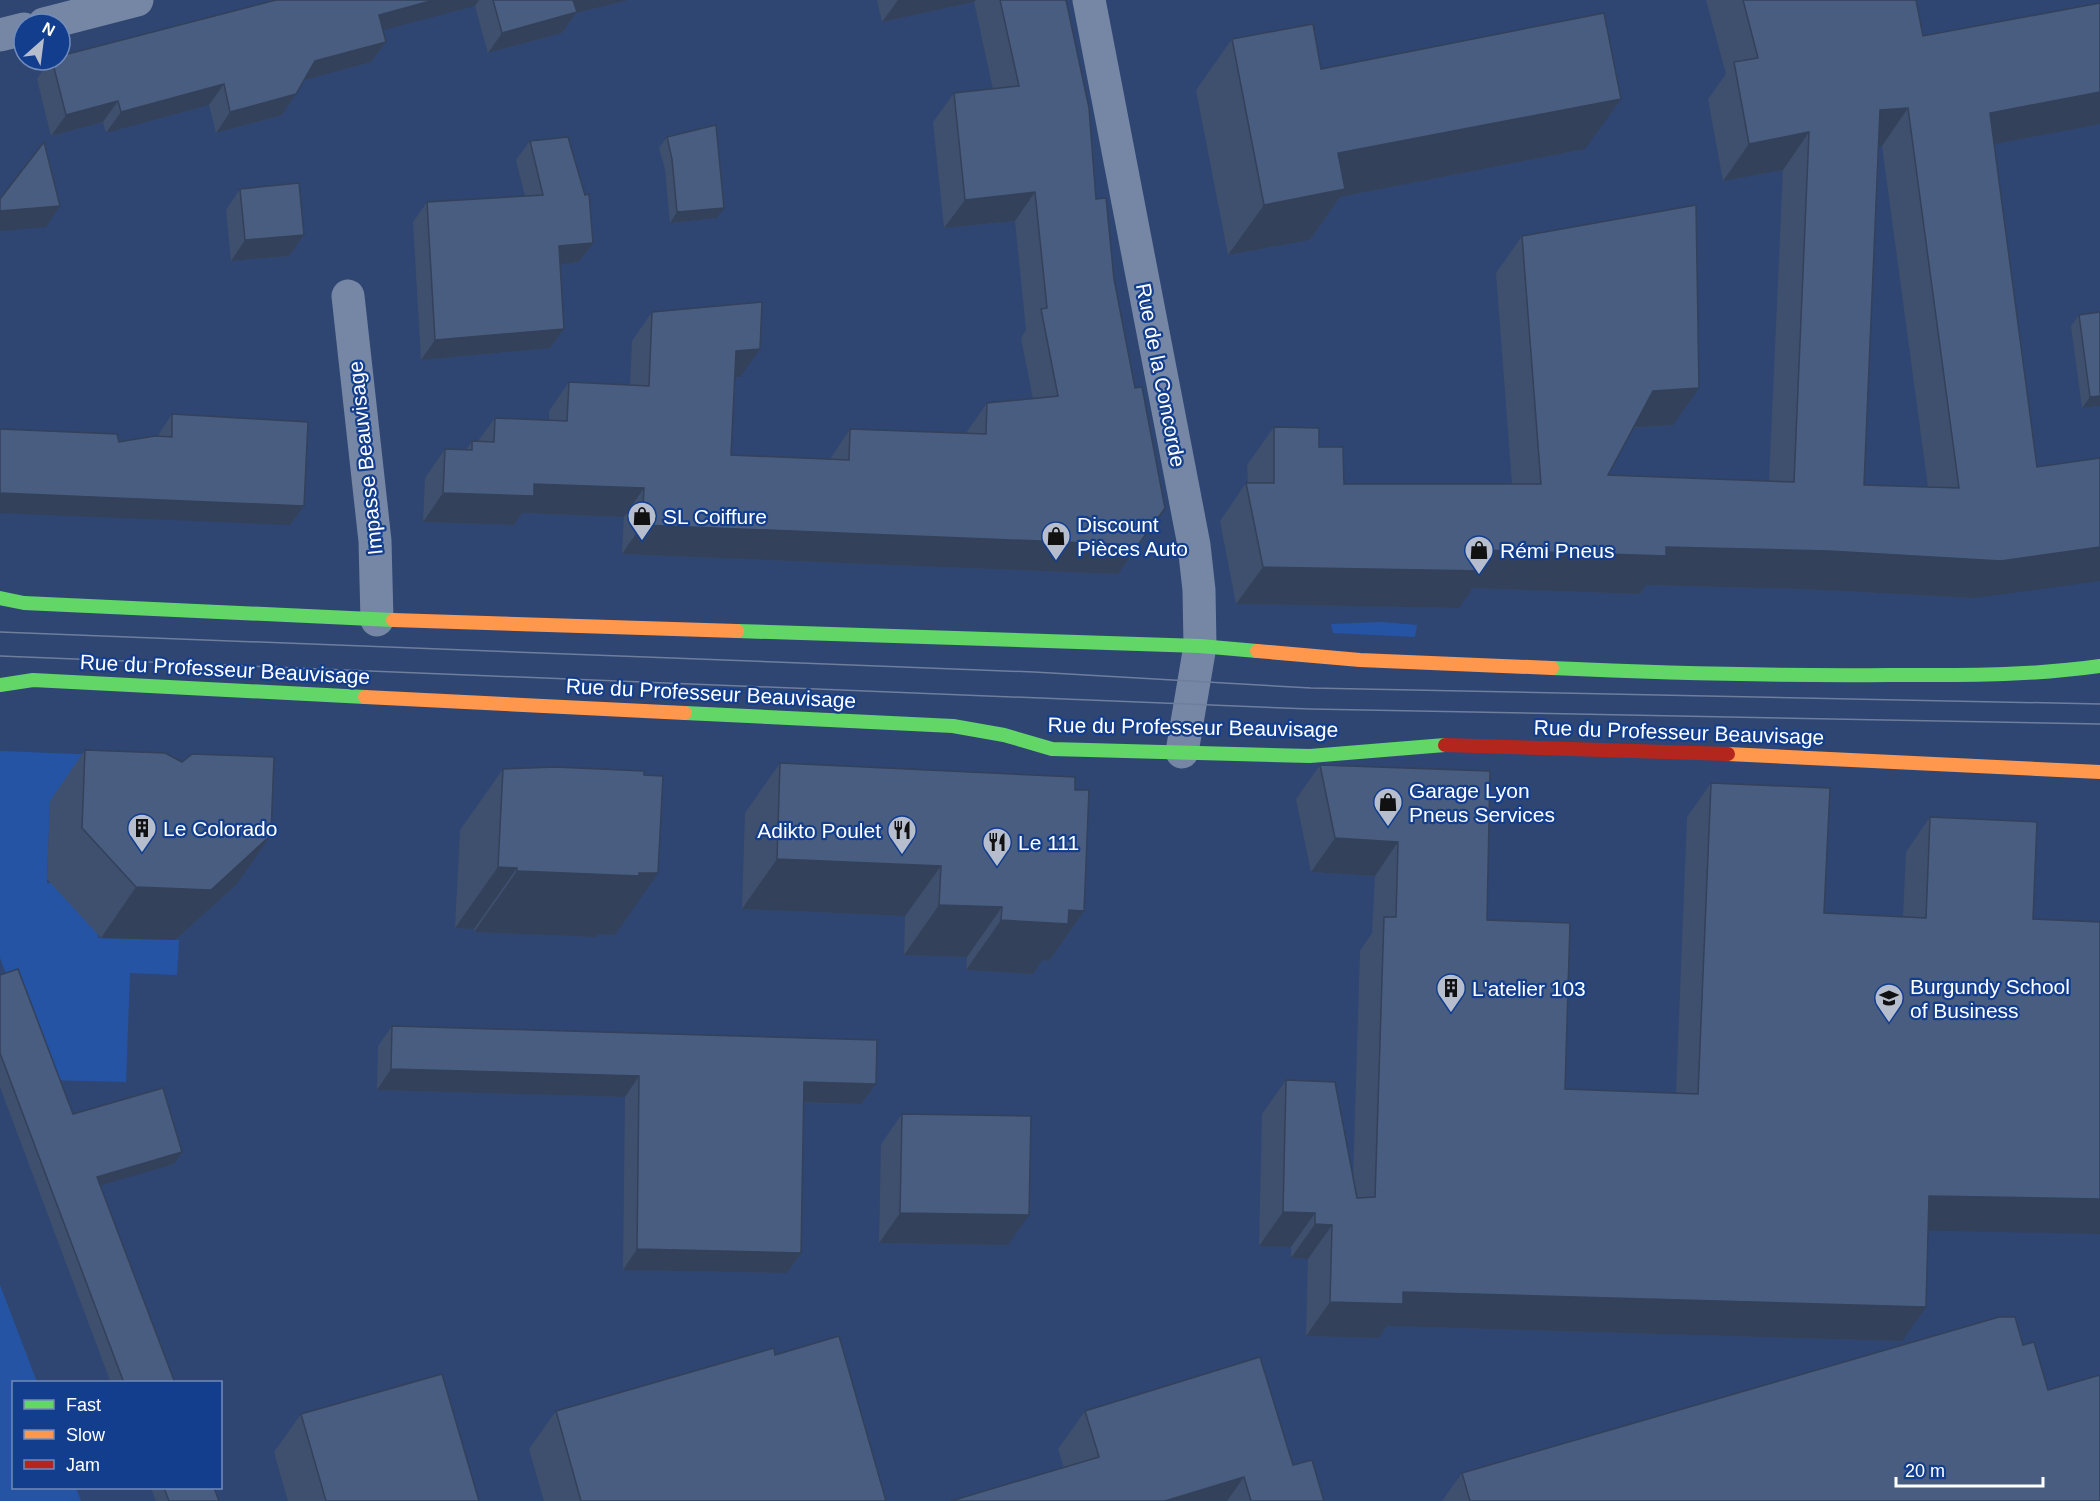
<svg xmlns="http://www.w3.org/2000/svg" width="2100" height="1501" font-family="Arial,sans-serif">
<rect width="100%" height="100%" fill="#2f4672"/>
<!-- green -->
<g fill="#2554a5">
<path d="M1381,622L1417,625L1415,637L1333,633L1331,624Z"/>
<path d="M0,751L154,757L50,802L47,883H58L97,927L98,938L179,940L177,975L130,973L126,1082L47,1080L0,958Z"/>
<path d="M0,1285L37,1382H14V1488H76L81,1501H0Z"/>
</g>
<g fill="none" stroke-linecap="round" stroke-linejoin="round">
<!-- street -->
<g stroke="#7687a5" stroke-width="33">
<path d="M1089,0L1194,545L1199,590L1200,646L1182,752"/>
<path d="M44,24L137,0"/>
<path d="M0,35L24,29"/>
<path d="M348,296L375,541L377,620"/>
</g>
<!-- fast -->
<g stroke="#63d668" stroke-width="14">
<path d="M0,598L24,603L393,620"/>
<path d="M737,631L1200,646L1257,651"/>
<path d="M1552,668C1665,673 1777,676 1890,675C1960,675 2031,676 2100,666"/>
<path d="M0,685L33,680L365,697"/>
<path d="M685,713L953,726L1004,735L1052,749L1310,756L1445,745"/>
</g>
<!-- slow -->
<g stroke="#ff974d" stroke-width="14">
<path d="M393,620L737,631"/>
<path d="M1257,651L1360,660L1552,668"/>
<path d="M365,697L685,713"/>
<path d="M1728,754L2100,772"/>
</g>
<!-- jam -->
<path stroke="#b3261e" stroke-width="14" d="M1445,745L1728,754"/>
<!-- tram -->
<g stroke="#6e7e9d" stroke-width="1.5">
<path d="M0,632L1034,672L1311,688L2100,704"/>
<path d="M0,656L1310,709L2100,724"/>
</g>
</g>
<!-- wall -->
<g fill="#3f506e" fill-rule="evenodd">
<path d="M276,0H629L576,13L562,33L488,53L475,6L383,30L386,42L371,62L304,80L296,94L282,115L216,133L209,105L106,133L103,122L51,136L37,79L50,60H60Z"/>
<path d="M877,0H1066L1096,199L1114,279L1145,537L1118,574L622,554L624,517L522,513L514,525L423,522L425,478L445,449L466,450L472,441H478L495,418L549,420V411L569,382L630,385L632,341L652,312L740,377L735,378L731,455L830,459L850,429L966,433L987,403L1033,399L1021,338L1026,330L1015,221L944,228L933,122L954,93L993,89L974,2L882,22Z"/>
<path d="M1706,0H1916L1923,36L2100,3V124L1994,144L1975,598L1803,589L1646,585L1640,594L1473,588L1459,608L1236,604L1220,521L1246,483H1248L1247,465L1274,427L1319,447L1344,484H1512L1496,273L1522,236L1673,425L1633,428L1608,475L1769,481L1783,170L1723,181L1708,99L1726,74ZM1879,146H1882L1928,487L1864,485Z"/>
<path d="M1232,39L1321,69L1585,149L1340,197L1310,240L1228,255L1196,90Z"/>
<path d="M667,137L717,218L670,223L665,169L659,148Z"/>
<path d="M530,141L593,243L579,262L560,264L564,329L550,348L421,360L413,222L427,202L525,196L516,160Z"/>
<path d="M240,189L304,235L289,256L231,261L226,210Z"/>
<path d="M2079,315L2100,406L2082,408L2071,326Z"/>
<path d="M172,414L304,506L290,525L119,442L159,436V434Z"/>
<path d="M85,750L182,762L236,885L175,940L101,938L47,879L50,801Z"/>
<path d="M780,763L1075,790L1084,911L1049,961L1042,960L1033,974L966,970L967,957L904,955L905,916L742,909L745,813Z"/>
<path d="M1320,765L1487,920L1565,1089L1676,1093L1687,817L1711,783L1824,913L1903,916L1906,852L1930,817L1928,1230L1902,1341L1387,1326L1379,1338L1306,1336L1308,1259L1291,1258V1247L1259,1246L1262,1114L1286,1080L1353,1179L1360,951L1372,933L1375,876L1311,872L1296,799Z"/>
<path d="M503,769L615,935L598,934L596,937L474,932V929L455,928L460,830Z"/>
<path d="M0,975L73,1114L174,1164L100,1185L175,1383H111L0,1087Z"/>
<path d="M392,1026L876,1084L861,1104L804,1103L801,1253L787,1273L623,1270L625,1097L377,1090L378,1046Z"/>
<path d="M902,1114L1008,1245L879,1243L881,1144Z"/>
<path d="M2023,1345L2048,1390L2100,1501H1442L1462,1473Z"/>
<path d="M775,1355L886,1501H544L529,1449L556,1411Z"/>
<path d="M1085,1411L1293,1465L1324,1501H951L1064,1468L1058,1449Z"/>
<path d="M301,1414L479,1501H288L274,1452Z"/>
<path d="M151,1488H214L219,1501H156Z"/>
</g>
<!-- shaded-wall -->
<g fill="#33415a">
<path d="M434,0H479L475,6L365,35L379,15Z"/>
<path d="M570,0H629L576,13L562,33L488,53L502,33Z"/>
<path d="M898,0H976L974,2L882,22Z"/>
<path d="M386,42L371,62L301,81L315,61Z"/>
<path d="M224,84L209,105L106,133L121,112Z"/>
<path d="M2100,92V124L1964,150L1990,113Z"/>
<path d="M296,94L282,115L216,133L230,112Z"/>
<path d="M1621,99L1585,149L1340,197L1310,240L1228,255L1264,205L1338,153Z"/>
<path d="M118,101L103,122L51,136L66,115Z"/>
<path d="M1908,108L1882,146L1854,147L1880,110Z"/>
<path d="M1809,132L1783,170L1723,181L1749,144Z"/>
<path d="M1035,192L1015,221L944,228L965,200Z"/>
<path d="M60,206L46,227L0,231V211Z"/>
<path d="M724,208L717,218L670,223L677,212Z"/>
<path d="M304,235L289,256L231,261L245,240Z"/>
<path d="M593,243L579,262L545,266L559,246Z"/>
<path d="M564,329L550,348L421,360L435,340Z"/>
<path d="M760,349L740,377L716,379L736,351Z"/>
<path d="M1699,388L1673,425L1627,428L1653,391Z"/>
<path d="M2100,396V406L2082,408L2090,397Z"/>
<path d="M534,484L644,488L624,517L522,513L514,525L423,522L443,493Z"/>
<path d="M0,493L304,506L290,525L0,513Z"/>
<path d="M1165,508L1118,574L622,554L642,525Z"/>
<path d="M1666,547H2100V581L1975,598L1803,589L1646,585L1640,594L1473,588L1459,608L1236,604L1263,567L1483,550Z"/>
<path d="M271,835L236,885L175,940L101,938L136,887Z"/>
<path d="M1335,838L1398,842L1375,876L1311,872Z"/>
<path d="M777,859L941,866L905,916L742,909Z"/>
<path d="M498,867L517,868L474,929L455,928Z"/>
<path d="M517,871L639,873H658L615,935L598,934L596,937L474,932Z"/>
<path d="M939,905L1002,907L967,957L904,955Z"/>
<path d="M1069,910L1084,911L1049,961L1042,960L1033,974L966,970L1001,920Z"/>
<path d="M391,1069L639,1076L625,1097L377,1090Z"/>
<path d="M804,1082L876,1084L861,1104L790,1102Z"/>
<path d="M182,1152L174,1164L88,1189L97,1177Z"/>
<path d="M1929,1196L2100,1199V1234L1905,1230Z"/>
<path d="M1283,1212L1315,1213L1291,1247L1259,1246Z"/>
<path d="M900,1213L1029,1215L1008,1245L879,1243Z"/>
<path d="M1315,1224L1332,1225L1308,1259L1291,1258Z"/>
<path d="M637,1249L801,1253L787,1273L623,1270Z"/>
<path d="M1403,1292L1926,1307L1902,1341L1387,1326L1379,1338L1306,1336L1330,1302Z"/>
<path d="M1244,1477L1227,1501H1165Z"/>
</g>
<!-- building -->
<g fill="#495d80" stroke="#33415a" stroke-width="1.5" fill-rule="evenodd">
<path d="M276,0H434L379,15L386,42L315,61L296,94L230,112L224,84L121,112L118,101L66,115L52,60H60V56Z"/>
<path d="M493,0H573L577,12L502,33Z"/>
<path d="M1000,0H1066L1089,108L1096,199L1106,198L1114,279L1135,388L1142,387L1165,508L1138,545L642,525L644,488L534,484V496L443,493L445,449L472,450V441L494,442L495,418L567,421L569,382L649,386L652,312L762,302L760,349L736,351L731,455L849,460L850,429L986,434L987,403L1058,396L1041,309L1047,308L1035,192L965,200L954,93L1019,86Z"/>
<path d="M1743,0H1916L1923,36L2100,3V92L1990,113L2037,467L2100,458V547L2001,561L1829,551L1666,547V556L1483,550L1485,571L1263,567L1246,483H1274V427L1319,428V447H1343L1344,484H1541L1522,236L1696,205L1699,388L1653,391L1608,475L1794,482L1809,132L1749,144L1734,62L1758,58ZM1908,108L1959,488L1864,485L1880,110Z"/>
<path d="M1604,13L1621,99L1338,153L1345,189L1264,205L1232,39L1313,24L1321,69Z"/>
<path d="M716,125L724,208L677,212L672,159L667,137Z"/>
<path d="M568,137L585,195L589,194L593,243L559,246L564,329L435,340L427,202L543,195L530,141Z"/>
<path d="M44,142L60,206L0,211V199Z"/>
<path d="M299,183L304,235L245,240L240,189Z"/>
<path d="M2100,312V396L2090,397L2079,315Z"/>
<path d="M172,414L308,422L304,506L0,493V429L117,434L119,442L155,436L172,437Z"/>
<path d="M85,750L165,753L182,762L192,754L274,757L271,835L211,890L136,887L82,828Z"/>
<path d="M780,763L1075,777V790H1089L1084,911L1069,910L1068,924L1001,920L1002,907L939,905L941,866L777,859Z"/>
<path d="M1320,765L1490,771L1487,920L1570,923L1565,1089L1698,1094L1711,783L1830,788L1824,913L1926,918L1930,817L2037,822L2033,919L2100,922V1199L1929,1196L1926,1307L1403,1292V1304L1330,1302L1332,1225L1315,1224V1213L1283,1212L1286,1080L1335,1082L1357,1198L1375,1197L1384,917H1396L1398,842L1335,838Z"/>
<path d="M555,767L644,771V775L663,776L658,873H639V876L517,871V868L498,867L503,769Z"/>
<path d="M18,969L73,1114L163,1088L182,1152L97,1177L175,1383H124L0,1053V975Z"/>
<path d="M392,1026L877,1040L876,1084L804,1082L801,1253L637,1249L639,1076L391,1069Z"/>
<path d="M902,1114L1031,1116L1029,1215L900,1213Z"/>
<path d="M1999,1317H2015L2023,1345L2034,1342L2048,1390L2100,1375V1501H1470L1462,1473Z"/>
<path d="M839,1336L886,1501H581L556,1411L774,1348L775,1355Z"/>
<path d="M1260,1357L1293,1465L1312,1460L1324,1501H1251L1244,1477L1165,1501H951L1099,1457L1085,1411Z"/>
<path d="M442,1374L479,1501H326L301,1414Z"/>
<path d="M164,1488H214L219,1501H169Z"/>
</g>
<!-- icons -->
<defs>
<g id="shop-pin" transform="scale(1.5)"><path d="M0 17L-7.5 6A9.5 9.5 0 1 1 7.5 6Z" fill="#b6bece" stroke="#133e8e"/><path d="M-5-2.5h2.3a2.7 3.5 0 0 1 5.4 0H5L5.5 6h-11ZM-1.5-2.5h3a1.5 2.3 0 0 0-3 0Z" fill="#111"/></g>
<g id="building-pin" transform="scale(1.5)"><path d="M0 17L-7.5 6A9.5 9.5 0 1 1 7.5 6Z" fill="#b6bece" stroke="#133e8e"/><path d="M-4-6H4V6H1V3H-1V6H-4ZM-2.5-4.3h1.7v1.8h-1.7ZM.8-4.3h1.7v1.8H.8ZM-2.5-1h1.7V.8h-1.7ZM.8-1h1.7V.8H.8Z" fill="#111"/></g>
<g id="restaurant-pin" transform="scale(1.5)"><path d="M0 17L-7.5 6A9.5 9.5 0 1 1 7.5 6Z" fill="#b6bece" stroke="#133e8e"/><path d="M-5-6h1v4h1v-4h1v4h1v-4h1v5L-1.5 .5V6h-2V.5L-5-1ZM5-6V6H3V1.5H1.5Q1.5-4 5-6Z" fill="#111"/></g>
<g id="university-pin" transform="scale(1.5)"><path d="M0 17L-7.5 6A9.5 9.5 0 1 1 7.5 6Z" fill="#b6bece" stroke="#133e8e"/><path d="M0-5L7-2L0 1L-7-2ZM-4 1L0 2.5L4 1V4Q0 6-4 4Z" fill="#111"/></g>
</defs>
<g fill-rule="evenodd">
<use href="#shop-pin" x="642" y="516"/>
<use href="#shop-pin" x="1056" y="536"/>
<use href="#shop-pin" x="1479" y="550"/>
<use href="#shop-pin" x="1388" y="802"/>
<use href="#building-pin" x="142" y="828"/>
<use href="#restaurant-pin" x="902" y="830"/>
<use href="#restaurant-pin" x="997" y="842"/>
<use href="#building-pin" x="1451" y="988"/>
<use href="#university-pin" x="1889" y="998"/>
</g>
<g text-anchor="middle" dominant-baseline="central" stroke-width="4.5" stroke-linejoin="round" paint-order="stroke">
<!-- street labels -->
<g font-size="21" fill="#fff" stroke="#133e8e">
<text transform="translate(1161 375) rotate(79)">Rue de la Concorde</text>
<text transform="translate(365 458) rotate(-96)">Impasse Beauvisage</text>
<text transform="translate(225 669) rotate(3)">Rue du Professeur Beauvisage</text>
<text transform="translate(711 693) rotate(3)">Rue du Professeur Beauvisage</text>
<text transform="translate(1193 727) rotate(1)">Rue du Professeur Beauvisage</text>
<text transform="translate(1679 732) rotate(2)">Rue du Professeur Beauvisage</text>
</g>
<!-- poi labels -->
<g font-size="21" fill="#fff" stroke="#133e8e" text-anchor="start">
<text x="663" y="516">SL Coiffure</text>
<text x="1077" y="524">Discount<tspan x="1077" dy="24">Pièces Auto</tspan></text>
<text x="1500" y="550">Rémi Pneus</text>
<text x="1409" y="790">Garage Lyon<tspan x="1409" dy="24">Pneus Services</tspan></text>
<text x="163" y="828">Le Colorado</text>
<text x="881" y="830" text-anchor="end">Adikto Poulet</text>
<text x="1018" y="842">Le 111</text>
<text x="1910" y="986">Burgundy School<tspan x="1910" dy="24">of Business</tspan></text>
<text x="1472" y="988">L'atelier 103</text>
</g>
</g>
<!-- legend -->
<rect x="12" y="1381" width="210" height="108" fill="#133e8e" stroke="#718bbb" stroke-width="1.5"/>
<rect x="24" y="1400" width="30" height="9" fill="#63d668" stroke="#718bbb" stroke-width="1.5"/>
<text x="66" y="1411" font-size="18" fill="#ffffff">Fast</text>
<rect x="24" y="1430" width="30" height="9" fill="#ff974d" stroke="#718bbb" stroke-width="1.5"/>
<text x="66" y="1441" font-size="18" fill="#ffffff">Slow</text>
<rect x="24" y="1460" width="30" height="9" fill="#b3261e" stroke="#718bbb" stroke-width="1.5"/>
<text x="66" y="1471" font-size="18" fill="#ffffff">Jam</text>
<!-- north arrow -->
<g transform="translate(42 42) rotate(28)"><circle r="28" fill="#133e8e" stroke="#718bbb" stroke-width="1.5"/>
<path d="M0-4.5L10 22L0 15L-10 22Z" fill="#b6bece"/>
<text y="-9" font-size="16" font-weight="bold" text-anchor="middle" fill="#ffffff">N</text>
</g>
<!-- scale -->
<path d="M1896 1477v9h147v-9" fill="none" stroke="#ffffff" stroke-width="3"/>
<text x="1905" y="1477" font-size="18" fill="#ffffff" stroke="#133e8e" stroke-width="4.5" paint-order="stroke">20 m</text>
</svg>
